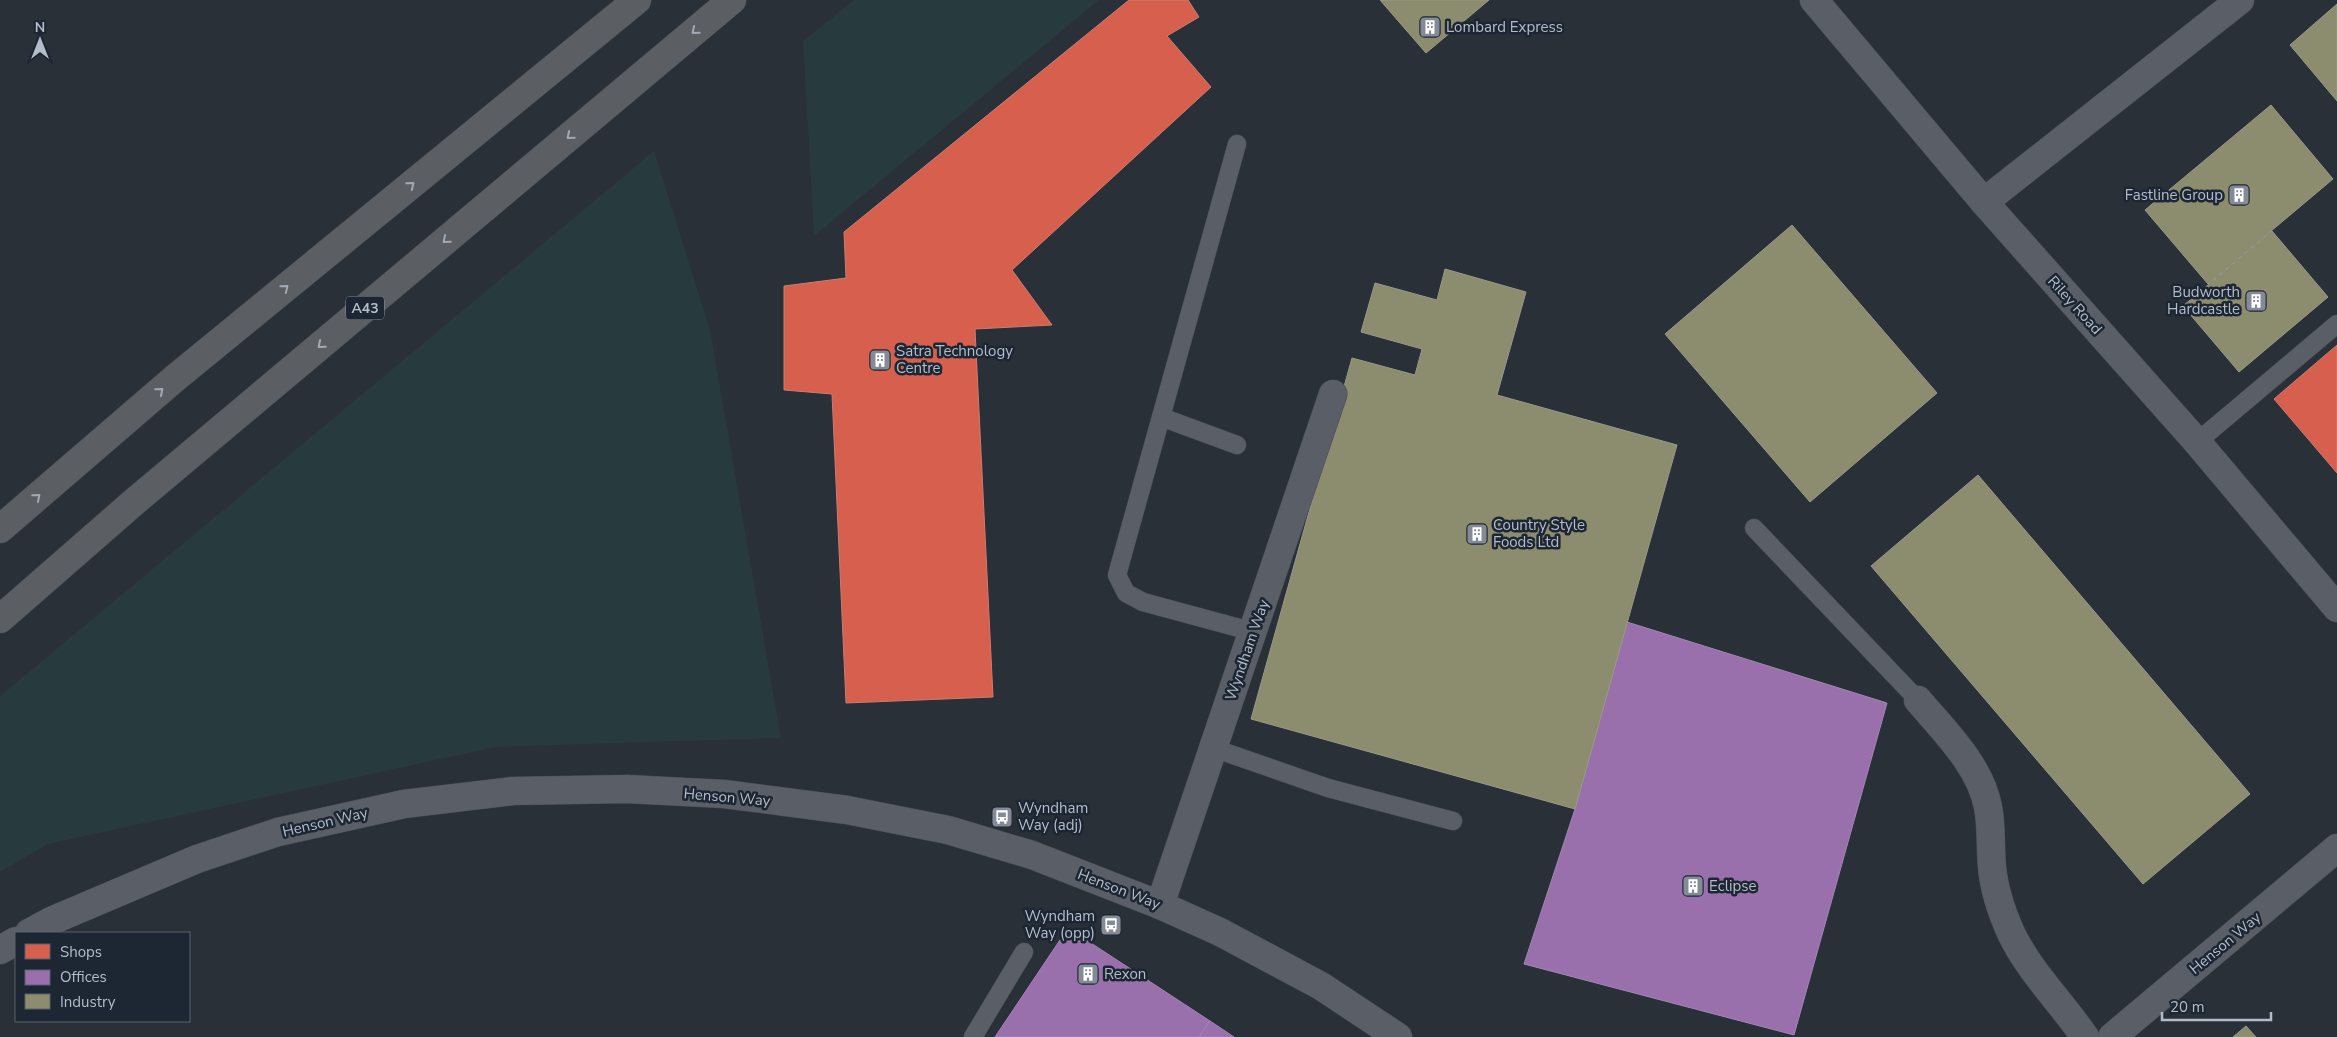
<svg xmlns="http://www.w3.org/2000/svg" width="2337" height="1037" font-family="'Nunito Sans',sans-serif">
<rect width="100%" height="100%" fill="#2a3038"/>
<!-- green -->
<g fill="#273a3e">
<path d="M854,0H1099L814,236L803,41Z"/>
<path d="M654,151L710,330L781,738L496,747L48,844L0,872V696Z"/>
</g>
<!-- shops -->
<g fill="#d6604d" stroke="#cc7c72">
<path d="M1129,0H1188L1199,17L1167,36L1211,87L1012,270L1052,325L975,329L993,697L846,703L832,394L784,390V286L846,278L844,232Z"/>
<path d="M2337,345V473L2274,399Z"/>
</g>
<!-- offices -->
<g fill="#9970ab" stroke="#a187b4">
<path d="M1627,622L1887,703L1794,1035L1524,964L1575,809Z"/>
<path d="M1068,928L1210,1021L1199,1037H995Z"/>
<path d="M1210,1021L1234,1037H1199Z"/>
</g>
<!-- industry -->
<g fill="#8c8c6e" stroke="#989a89">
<path d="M1380,0H1489L1426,53Z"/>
<path d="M2337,4V101L2290,45Z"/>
<path d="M2271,105L2333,179L2208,284L2145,210Z"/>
<path d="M1792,225L1937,393L1810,502L1665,334Z"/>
<path d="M2272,231L2328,297L2239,372L2183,306Z"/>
<path d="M1445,269L1526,292L1497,395L1677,445L1575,809L1251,719L1352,358L1415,375L1422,349L1361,332L1375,283L1437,300Z"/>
<path d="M1978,475L2250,794L2143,884L1871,566Z"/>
<path d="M2246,1026L2256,1037H2233Z"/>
</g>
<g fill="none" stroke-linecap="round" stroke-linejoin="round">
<!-- service casing -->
<g stroke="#484c53" stroke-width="19">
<g id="service">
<path d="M1237,144L1117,575L1126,593L1143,602L1254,632"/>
<path d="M1161,417L1237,445"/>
<path d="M2197,442L2337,324"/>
<path d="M1754,528L1918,700"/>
<path d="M1213,748L1328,788L1453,821"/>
<path d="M973,1037L1024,952"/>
</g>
</g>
<!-- minor casing -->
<g stroke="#484c53" stroke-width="29">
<g id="minor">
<path d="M1814,0L1984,202L2197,442L2337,608"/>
<path d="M1984,202L2240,0"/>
<path d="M1918,700C1944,731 1980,765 1988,807C1992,827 1990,847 1992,867C1994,889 2002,913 2011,933C2029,971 2061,1002 2085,1037"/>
<path d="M1160,905L1333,394"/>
</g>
</g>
<!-- tertiary casing -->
<g stroke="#484c53" stroke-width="29">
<g id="tertiary">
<path d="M29,933L51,921L197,859L278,832L404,804L513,791L627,789L724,794L847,810L948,830L1032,855L1160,905L1220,932L1321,986L1398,1037"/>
<path d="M0,950L16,941"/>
<path d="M2112,1037L2337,848"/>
</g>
</g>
<!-- trunk casing -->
<g stroke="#474c53" stroke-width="29">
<g id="trunk">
<path d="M0,529L174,379L637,0"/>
<path d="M0,619L134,502L732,0"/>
</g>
</g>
<!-- service -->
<use href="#service" stroke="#5a5e66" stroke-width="18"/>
<!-- minor -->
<use href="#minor" stroke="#5a5e66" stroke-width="28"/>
<!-- tertiary -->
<use href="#tertiary" stroke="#5a5e66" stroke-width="28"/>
<!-- trunk -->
<use href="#trunk" stroke="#5b5f64" stroke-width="28"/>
</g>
<!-- one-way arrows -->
<defs><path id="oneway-chevron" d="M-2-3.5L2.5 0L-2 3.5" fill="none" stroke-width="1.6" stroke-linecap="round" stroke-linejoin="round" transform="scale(1.25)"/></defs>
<g stroke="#a2a9b5">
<use href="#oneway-chevron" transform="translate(695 31) rotate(140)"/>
<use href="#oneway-chevron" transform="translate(570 136) rotate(140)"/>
<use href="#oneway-chevron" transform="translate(411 185) rotate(-39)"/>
<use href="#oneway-chevron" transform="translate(446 240) rotate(140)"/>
<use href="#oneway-chevron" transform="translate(285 288) rotate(-39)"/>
<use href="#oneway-chevron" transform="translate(321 345) rotate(140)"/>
<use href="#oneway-chevron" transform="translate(160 391) rotate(-41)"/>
<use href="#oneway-chevron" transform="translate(37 497) rotate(-41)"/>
</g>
<!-- icons -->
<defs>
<g id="building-square" transform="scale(1.125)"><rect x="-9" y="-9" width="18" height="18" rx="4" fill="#848b96" stroke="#1d2633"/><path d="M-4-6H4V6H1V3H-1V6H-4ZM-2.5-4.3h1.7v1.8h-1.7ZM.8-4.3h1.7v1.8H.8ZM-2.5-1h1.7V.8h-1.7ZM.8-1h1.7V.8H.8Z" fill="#fff"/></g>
<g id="bus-square" transform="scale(1.125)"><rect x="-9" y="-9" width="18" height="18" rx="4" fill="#848b96" stroke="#1d2633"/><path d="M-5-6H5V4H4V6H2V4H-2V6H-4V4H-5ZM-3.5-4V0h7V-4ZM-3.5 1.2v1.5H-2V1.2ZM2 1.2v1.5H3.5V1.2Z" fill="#fff"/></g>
</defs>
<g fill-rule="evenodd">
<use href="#building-square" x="1430" y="27"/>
<use href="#building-square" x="2239" y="195"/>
<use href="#building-square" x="2256" y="301"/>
<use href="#building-square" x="880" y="360"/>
<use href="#building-square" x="1477" y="534"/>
<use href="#bus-square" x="1002" y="817"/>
<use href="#building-square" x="1693" y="886"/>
<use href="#bus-square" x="1111" y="925"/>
<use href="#building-square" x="1088" y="974"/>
</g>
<g text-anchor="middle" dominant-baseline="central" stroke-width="5" stroke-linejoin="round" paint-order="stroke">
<!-- shield labels -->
<rect fill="#1d2633" stroke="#878f9c" stroke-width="1" x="346" y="296.5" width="38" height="23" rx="4"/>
<g font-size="14" font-weight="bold" fill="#b4bcc9">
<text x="365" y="308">A43</text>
</g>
<!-- poi labels -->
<g font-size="15" fill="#b4bcc9" stroke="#1d2633" text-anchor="start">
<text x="1446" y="27">Lombard Express</text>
<text x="2223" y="195" text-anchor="end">Fastline Group</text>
<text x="2240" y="292" text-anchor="end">Budworth<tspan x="2240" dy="17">Hardcastle</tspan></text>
<text x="896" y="351">Satra Technology<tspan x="896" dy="17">Centre</tspan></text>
<text x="1493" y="525">Country Style<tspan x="1493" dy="17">Foods Ltd</tspan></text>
<text x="1018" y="808">Wyndham<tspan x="1018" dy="17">Way (adj)</tspan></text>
<text x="1709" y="886">Eclipse</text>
<text x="1095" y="916" text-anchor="end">Wyndham<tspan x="1095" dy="17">Way (opp)</tspan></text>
<text x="1104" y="974">Rexon</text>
</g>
<!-- street labels -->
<g font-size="15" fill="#b4bcc9" stroke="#1d2633">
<text transform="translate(2075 305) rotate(48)">Riley Road</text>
<text transform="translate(1247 650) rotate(-71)">Wyndham Way</text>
<text transform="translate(727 797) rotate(5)">Henson Way</text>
<text transform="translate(325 822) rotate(-13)">Henson Way</text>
<text transform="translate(1119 889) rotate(21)">Henson Way</text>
<text transform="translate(2225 943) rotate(-40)">Henson Way</text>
</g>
</g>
<!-- legend -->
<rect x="15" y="932" width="175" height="90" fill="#1d2633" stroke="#59626f"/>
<rect x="25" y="944" width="25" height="15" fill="#d6604d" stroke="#59626f"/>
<text x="60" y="957" font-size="15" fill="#b4bcc9">Shops</text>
<rect x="25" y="970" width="25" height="15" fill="#9970ab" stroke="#59626f"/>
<text x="60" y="982" font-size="15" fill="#b4bcc9">Offices</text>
<rect x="25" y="994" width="25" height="15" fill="#8c8c6e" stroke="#59626f"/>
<text x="60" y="1007" font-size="15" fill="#b4bcc9">Industry</text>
<!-- north arrow -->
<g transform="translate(40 40)" stroke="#1d2633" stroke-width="4" paint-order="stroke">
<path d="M0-4L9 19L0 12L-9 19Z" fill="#b4bcc9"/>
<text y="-8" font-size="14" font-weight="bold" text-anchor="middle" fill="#b4bcc9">N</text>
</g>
<!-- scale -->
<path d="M2162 1012v8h109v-8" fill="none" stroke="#b4bcc9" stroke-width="2.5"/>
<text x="2170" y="1012" font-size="15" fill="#b4bcc9" stroke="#1d2633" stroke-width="4" paint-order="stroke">20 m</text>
</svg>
